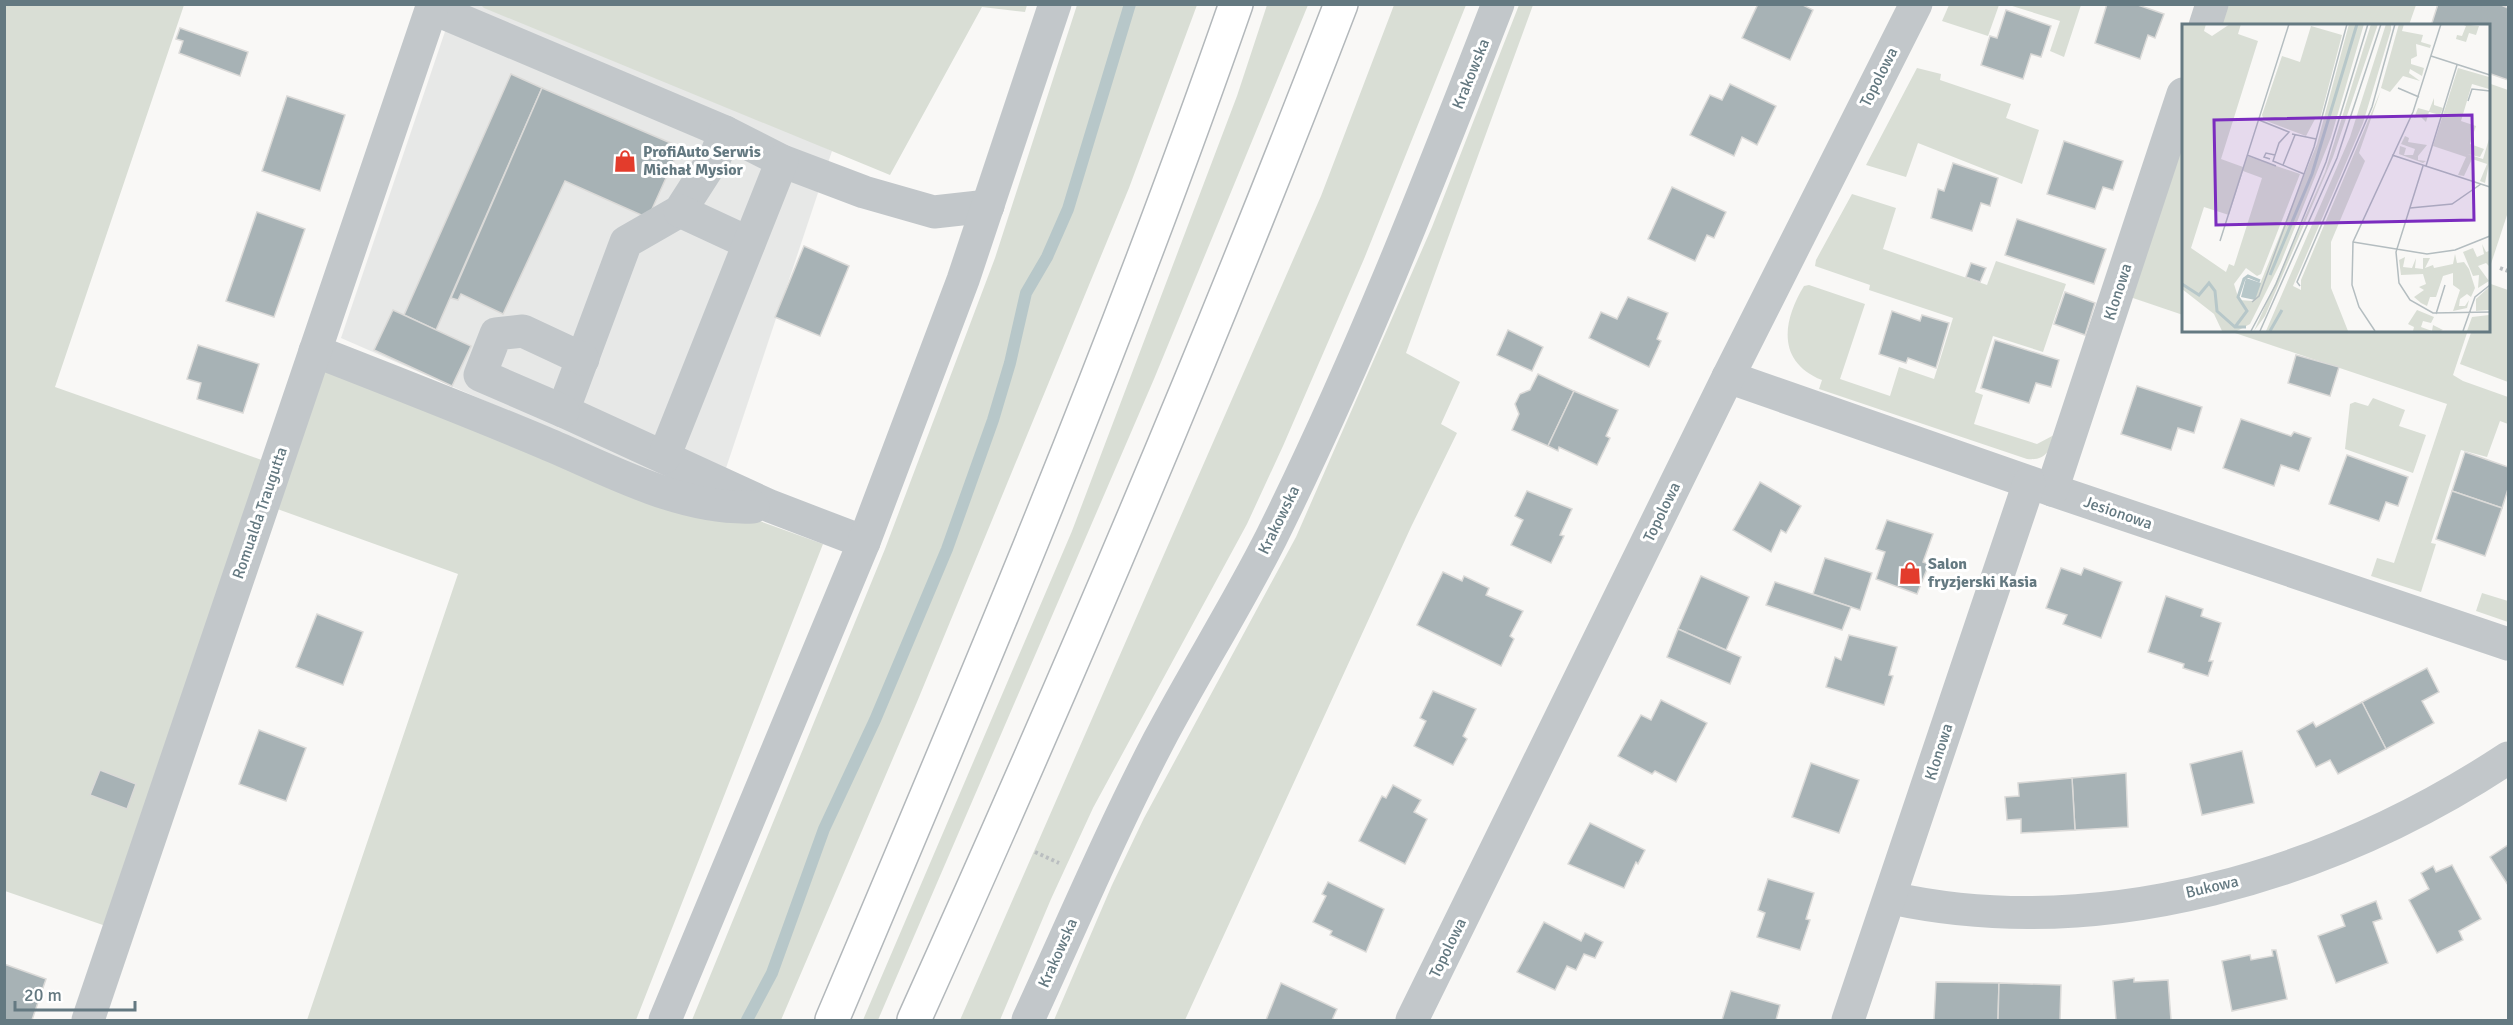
<svg xmlns="http://www.w3.org/2000/svg" width="2513" height="1025" font-family="Signika,sans-serif">
<rect width="100%" height="100%" fill="#f9f8f6"/>
<!-- built -->
<path fill="#e7e8e7" d="M454,5H514L832,151L715,501L341,338Z"/>
<!-- green -->
<g fill="#d9ded5">
<path d="M5,5H184L55,387L273,464L310,358L823,544L636,1020H307L458,574L269,506L123,932L5,891Z"/>
<path d="M481,5H1027L1025,12L982,7L890,175L484,8Z"/>
<path d="M1077,5H1197L1129,188L917,702L781,1020H692L885,549L995,258Z"/>
<path d="M1267,5H1308L1154,379L878,1020H863L1072,531L1237,96Z"/>
<path d="M1394,5H1466L1364,259L1283,446L1247,524L1093,808L1051,899L1000,1020H960L1321,196Z"/>
<path d="M1519,5H1533L1406,353L1460,382L1441,424L1457,433L1411,527L1185,1020H1054L1112,885L1144,818L1296,537L1432,227Z"/>
<path d="M1949,5V4L1999,5L1988,36L1942,21Z"/>
<path d="M2009,5H2081L2064,57L2050,51L2060,21Z"/>
<path d="M2228,5H2416L2409,25L2221,26Z"/>
<path d="M1917,68L1941,74L1940,80L2011,104L2006,118L2039,130L2022,184L1918,143L1906,177L1866,165Z"/>
<path d="M2488,83L2508,90V212L2488,273Z"/>
<path d="M2183,141V315L2130,297Z"/>
<path d="M1852,194L1896,208L1883,249L1987,285L1996,261L2066,284L2043,352L1993,336L1975,392L1983,395L1974,424L2037,444L2056,434C2050,450 2046,461 2027,459L1819,389L1822,380C1777,362 1782,322 1804,286L1809,285L1865,304L1840,379L1890,396L1899,367L1934,379L1953,318L1869,290L1870,285L1815,266L1816,260Z"/>
<path d="M2488,283L2508,290V382L2460,364L2472,330H2488Z"/>
<path d="M2226,330H2468L2453,375L2463,381L2508,397V424L2500,421L2487,457L2461,450L2431,543L2436,544L2421,592L2371,576L2377,558L2394,563L2447,404Z"/>
<path d="M2373,398L2405,410L2399,426L2426,435L2413,473L2345,449L2350,404L2355,402L2368,406Z"/>
<path d="M2482,593L2508,601V622L2476,611Z"/>
</g>
<g fill="none" stroke-linecap="round" stroke-linejoin="round">
<!-- stream -->
<path stroke="#b7c7c9" stroke-width="12" d="M747,1020L772,973L824,829L875,720L947,549L993,420L1010,363L1026,293L1047,257L1068,209L1130,4"/>
</g>
<!-- building -->
<g fill="#a7b2b5" stroke="#dbdad8" stroke-width="1.5">
<path d="M1758,4H1801L1813,10L1790,60L1742,38Z"/>
<path d="M2107,4H2135L2164,14L2155,38L2148,35L2140,59L2095,43Z"/>
<path d="M2438,4H2499L2508,8V80L2488,73V26H2431Z"/>
<path d="M2006,10L2051,26L2041,57L2031,54L2023,79L1981,65L1990,36L1997,38Z"/>
<path d="M180,28L248,52L240,76L179,53L183,41L176,39Z"/>
<path d="M511,74L542,88L436,330L404,315Z"/>
<path d="M1730,84L1776,106L1757,145L1742,137L1734,156L1690,135L1710,95L1722,100Z"/>
<path d="M542,88L680,147L648,218L565,181L503,314L461,294L458,300L451,298Z"/>
<path d="M287,96L345,115L320,191L262,171Z"/>
<path d="M2064,141L2123,161L2113,190L2103,187L2095,209L2047,194Z"/>
<path d="M1953,163L1998,178L1990,206L1981,203L1972,231L1931,218L1938,189L1944,191Z"/>
<path d="M1672,187L1726,212L1714,238L1707,235L1695,261L1648,239Z"/>
<path d="M257,212L305,229L274,317L226,301Z"/>
<path d="M2017,219L2106,249L2094,284L2005,255Z"/>
<path d="M804,246L849,266L820,336L775,317Z"/>
<path d="M1971,263L1986,268L1980,282L1966,277Z"/>
<path d="M2065,292L2095,303L2085,335L2054,324Z"/>
<path d="M1628,297L1668,313L1657,339L1661,341L1649,367L1589,338L1601,312L1617,319Z"/>
<path d="M393,310L471,346L452,386L374,350Z"/>
<path d="M1892,311L1920,321L1922,315L1949,323L1936,368L1908,358L1906,363L1879,354Z"/>
<path d="M1508,330L1543,347L1532,371L1497,355Z"/>
<path d="M1995,340L2059,360L2051,387L2036,383L2029,403L1981,388Z"/>
<path d="M198,345L259,364L243,413L197,399L201,383L187,379Z"/>
<path d="M2296,355L2339,367L2330,396L2288,383Z"/>
<path d="M1538,374L1574,391L1548,446L1512,430L1519,414L1515,404L1520,394L1530,390Z"/>
<path d="M2137,386L2202,407L2194,433L2178,428L2171,450L2121,434Z"/>
<path d="M1574,391L1618,410L1606,436L1610,438L1597,465L1559,447L1558,451L1548,446Z"/>
<path d="M2241,419L2291,436L2294,432L2311,438L2299,471L2281,465L2274,486L2223,468Z"/>
<path d="M2465,452L2508,467V489L2502,508L2452,491Z"/>
<path d="M2347,455L2408,477L2398,506L2386,502L2379,521L2329,504Z"/>
<path d="M1760,482L1801,506L1786,533L1781,530L1771,552L1733,530Z"/>
<path d="M1527,491L1572,509L1560,535L1564,536L1551,563L1511,545L1523,520L1515,516Z"/>
<path d="M2452,491L2502,508L2485,556L2436,539Z"/>
<path d="M1887,520L1933,534L1923,562L1929,564L1917,594L1876,579L1885,552L1876,549Z"/>
<path d="M1825,558L1872,573L1860,610L1813,594Z"/>
<path d="M2061,568L2081,575L2084,568L2122,582L2101,638L2063,624L2067,615L2046,608Z"/>
<path d="M1443,572L1462,581L1464,576L1489,588L1486,595L1523,611L1510,636L1514,639L1501,666L1417,625Z"/>
<path d="M1701,576L1749,597L1726,650L1678,629Z"/>
<path d="M1775,582L1851,607L1842,630L1766,605Z"/>
<path d="M2166,596L2203,609L2201,616L2221,623L2209,661H2213L2208,676L2183,668L2184,664L2148,652Z"/>
<path d="M317,614L363,632L343,685L296,667Z"/>
<path d="M1678,629L1741,657L1730,684L1667,657Z"/>
<path d="M1849,635L1897,647L1889,675L1893,676L1884,705L1826,687L1835,657L1841,660Z"/>
<path d="M2427,668L2439,692L2422,701L2434,723L2386,749L2362,702Z"/>
<path d="M1433,691L1476,709L1463,736L1467,739L1453,765L1414,746L1426,721L1420,718Z"/>
<path d="M1661,700L1707,723L1676,782L1655,771L1652,774L1618,756L1641,715L1651,720Z"/>
<path d="M2362,702L2386,749L2338,774L2330,760L2316,767L2297,731L2313,722L2316,727Z"/>
<path d="M259,730L306,748L286,801L239,784Z"/>
<path d="M2242,751L2254,803L2202,815L2190,764Z"/>
<path d="M1811,763L1859,780L1839,833L1792,817Z"/>
<path d="M100,770L136,784L127,809L90,795Z"/>
<path d="M2126,773L2128,827L2075,830L2072,778Z"/>
<path d="M2072,778L2075,830L2021,833V819L2007,820L2005,797L2019,796L2018,783Z"/>
<path d="M1393,785L1421,800L1414,812L1427,819L1405,864L1359,841L1382,796L1386,798Z"/>
<path d="M1590,823L1645,850L1638,864L1636,862L1624,888L1568,864Z"/>
<path d="M2508,845V885L2490,857Z"/>
<path d="M2452,865L2481,919L2459,931L2463,940L2437,953L2409,900L2429,889L2421,873L2433,866L2436,872Z"/>
<path d="M1768,879L1814,893L1806,919L1810,920L1800,950L1757,937L1765,913L1758,910Z"/>
<path d="M1328,882L1384,909L1366,952L1330,935L1332,931L1313,922L1326,896L1322,894Z"/>
<path d="M2376,901L2382,919L2373,922L2388,963L2336,983L2318,936L2345,926L2341,915Z"/>
<path d="M1544,922L1581,941L1585,933L1603,942L1595,958L1584,954L1576,970L1567,966L1555,990L1517,972Z"/>
<path d="M2272,950H2276L2287,999L2232,1011L2222,961L2250,955L2251,960L2273,956Z"/>
<path d="M4,964L46,979L32,1020H4Z"/>
<path d="M2134,978V982L2168,980L2171,1020H2116L2113,981Z"/>
<path d="M1936,982L1999,983L1998,1020H1934Z"/>
<path d="M1281,983L1337,1009L1332,1020H1266Z"/>
<path d="M1999,983L2061,985L2060,1020H1998Z"/>
<path d="M1731,991L1780,1005L1776,1020H1722Z"/>
</g>
<g fill="none" stroke-linecap="round" stroke-linejoin="round">
<!-- highway casing -->
<g stroke="#b3b8bb" stroke-width="36">
<g id="highway">
<path d="M832,1020C974,685 1116,349 1236,4"/>
<path d="M914,1020C1065,685 1209,348 1341,4"/>
</g>
</g>
<!-- path -->
<g stroke="#babec0" stroke-width="4" stroke-dasharray="3 3" stroke-linecap="butt">
<path d="M2500,268L2508,271"/>
<path d="M1035,852L1059,863"/>
</g>
<!-- minor -->
<g stroke="#c2c7ca" stroke-width="33">
<path d="M432,8L725,132L716,155L680,211L626,242L563,411L770,506L864,542"/>
<path d="M2205,26L2212,4"/>
<path d="M725,132L782,161L864,192L934,212L988,206"/>
<path d="M680,211L749,243"/>
<path d="M315,351C392,381 469,411 545,443C610,470 680,510 753,507"/>
<path d="M1728,377L2052,490L2508,644"/>
<path d="M563,411L480,375L496,334L523,331L583,359"/>
<path d="M664,457L782,161"/>
<path d="M2052,490L2183,94"/>
<path d="M1891,898C2102,944 2331,875 2508,758"/>
<path d="M88,1020L433,4"/>
<path d="M665,1020L864,542L963,280L1055,4"/>
<path d="M1028,1020C1071,927 1111,832 1159,740C1195,672 1236,607 1271,538C1357,365 1428,184 1498,4"/>
<path d="M1412,1020L1728,377L1916,4"/>
<path d="M1848,1020L2029,483"/>
</g>
<!-- highway -->
<use href="#highway" stroke="#fff" stroke-width="33"/>
</g>
<!-- icons -->
<defs>
<g id="shop-bare" transform="scale(1.8)"><path d="M-5-2.5h2.3a2.7 3.5 0 0 1 5.4 0H5L5.5 6h-11ZM-1.5-2.5h3a1.5 2.3 0 0 0-3 0Z" fill="#e33c2c" stroke="#fff" stroke-width="2.5" paint-order="stroke"/></g>
</defs>
<g fill-rule="evenodd">
<use href="#shop-bare" x="625" y="161"/>
<use href="#shop-bare" x="1910" y="573"/>
</g>
<g text-anchor="middle" dominant-baseline="central" stroke-width="6" stroke-linejoin="round" paint-order="stroke">
<!-- street labels -->
<g font-size="16" fill="#647981" stroke="#fff">
<text transform="translate(1471 74) rotate(-68)">Krakowska</text>
<text transform="translate(1879 77) rotate(-63)">Topolowa</text>
<text transform="translate(2118 292) rotate(-72)">Klonowa</text>
<text transform="translate(1662 512) rotate(-64)">Topolowa</text>
<text transform="translate(260 513) rotate(-71)">Romualda Traugutta</text>
<text transform="translate(2118 513) rotate(19)">Jesionowa</text>
<text transform="translate(1279 520) rotate(-64)">Krakowska</text>
<text transform="translate(1939 752) rotate(-72)">Klonowa</text>
<text transform="translate(2212 887) rotate(-13)">Bukowa</text>
<text transform="translate(1448 948) rotate(-64)">Topolowa</text>
<text transform="translate(1058 953) rotate(-66)">Krakowska</text>
</g>
<!-- poi labels -->
<g font-size="16" font-weight="bold" fill="#647981" stroke="#fff" text-anchor="start">
<text x="643" y="152">ProfiAuto Serwis<tspan x="643" dy="18">Michał Mysior</tspan></text>
<text x="1928" y="564">Salon<tspan x="1928" dy="18">fryzjerski Kasia</tspan></text>
</g>
</g>
<!-- overview -->
<g transform="translate(2182 24)">
<rect width="308" height="308" fill="#f9f8f6"/>
<path d="M0,0H24L22,7L30,12L48,0H59L56,10L76,17L39,135L61,143L65,132L118,150L79,250L75,252L64,244L52,260L57,276L71,277L135,120L167,0H182L149,113L99,238L68,300L55,307H40L32,290L0,265ZM61,147L80,154L52,242L47,240L44,248L9,224L22,183L47,191ZM189,0H196L151,133L83,292L72,307L143,148ZM204,0H209V6L181,99L111,262L119,266V256L199,66L177,129L183,137L149,218V264L166,307H84L168,113ZM217,0H222L220,7L241,11L239,18L249,21L248,24L234,20L235,32L229,35V40L242,44L240,52L228,45L227,49L238,57L221,52L208,68L199,64ZM279,0L297,2L294,11L287,9L284,18L274,15L275,11L280,12L284,2ZM129,2L160,11L138,95H133L124,112L82,96L80,91L100,32L118,38ZM276,44L307,53V65L290,60L279,97L294,102L288,120L302,125L298,133L285,130L301,135L307,115V140L303,159L298,157L305,140L290,135L282,152L276,151L284,133L251,122ZM252,74V81L261,84L258,91L247,88L244,98L238,92L232,94L236,84L247,87ZM223,112L227,114L226,118L245,121L236,132V136L244,137L241,139L217,130L218,122L224,124L222,131H231L233,125L219,120ZM300,220L304,228L307,227V242L304,239L296,242L307,257L296,264L297,251L291,252L281,228L291,224L295,233L302,230ZM273,230L275,239L282,238L287,245L293,264L289,273L285,270L278,275L277,282H283L287,276L285,284L271,287L278,266L271,261V249L261,252L254,273H248L245,282L239,279L232,273L242,266L237,263L244,260L241,250L219,251L217,236L223,233L221,243L230,244L234,234L233,244L241,245V234H248L243,244L251,241L252,244L271,240ZM307,263V286L294,287V275ZM235,286L252,293L249,299L241,297L239,303L250,307L251,301L261,306L258,307H231L232,303L226,300ZM307,291V307H285L290,293Z" fill="#d9ded5" fill-rule="evenodd"/>
<path d="M64,254L79,259L73,276L59,273Z" fill="#b7c7c9"/>
<path fill="none" stroke="#b7c7c9" stroke-width="3" d="M88,251L130,150L175,0M0,260L17,271L27,259L33,267L35,287L53,303H64M53,303L65,287L56,273L62,255L66,252L78,257M88,307L100,286"/>
<path fill="none" stroke="#b4bdc0" stroke-width="1.5" d="M249,32L308,51M216,64L237,73M286,77L290,65L308,67M77,96L107,108L97,119L91,137L122,150M110,110L134,115M65,131L94,142M210,131L308,163M88,135L82,133L84,129L93,131M101,141L113,111M241,142L214,228L217,259L228,276L251,289L308,288M244,142L275,41M228,184L270,180L299,160M38,217L107,0M171,218L245,230L273,226L308,212M118,262L115,258L190,83L213,0M70,278L77,272L132,123L165,0M254,290L263,261M69,307L94,260L144,138L186,0M78,307L155,134L199,0M193,307L177,283L170,261L171,218L231,88L259,0M281,307L293,273L308,261"/>
<path fill="#7b2cbf" fill-opacity="0.15" stroke="#7b2cbf" stroke-width="3" d="M290,91L292,196L34,201L32,96Z"/>
<rect width="308" height="308" fill="none" stroke="#647981" stroke-width="3"/>
</g>
<!-- border -->
<rect width="2513" height="1025" fill="none" stroke="#647981" stroke-width="12"/>
<!-- scale -->
<path d="M15 1001v9h120v-9" fill="none" stroke="#647981" stroke-width="3"/>
<text x="24" y="1001" font-size="18" fill="#647981" stroke="#ffffff" stroke-width="4.5" paint-order="stroke">20 m</text>
</svg>
